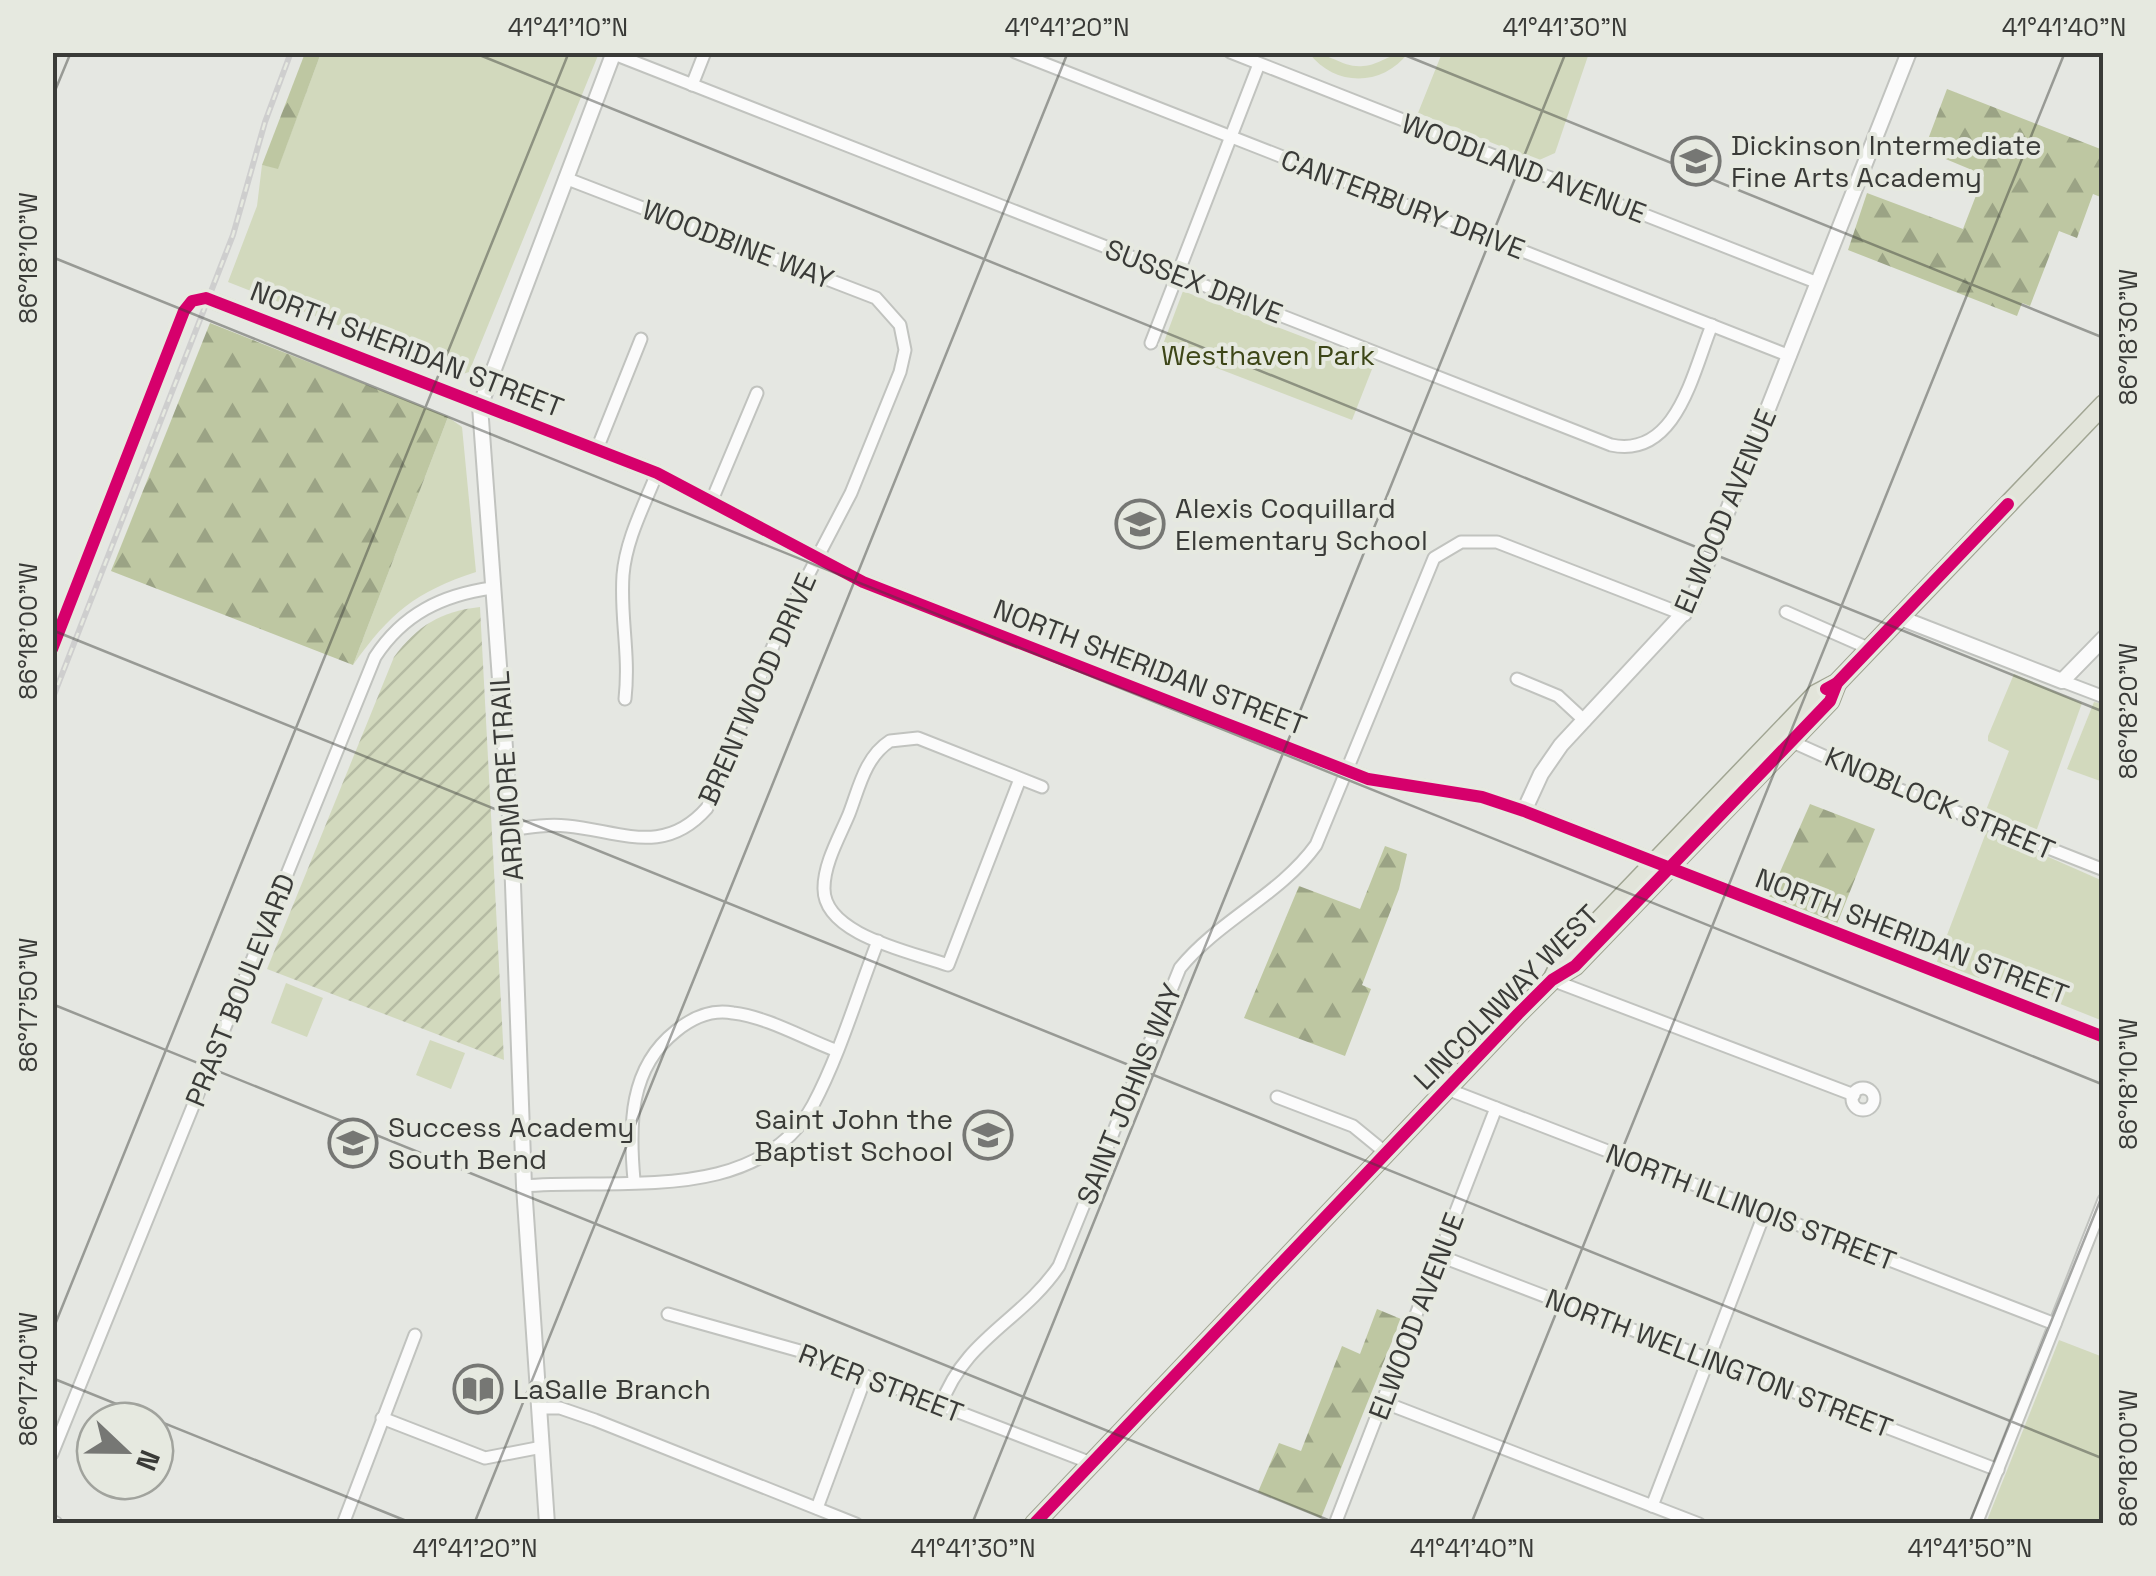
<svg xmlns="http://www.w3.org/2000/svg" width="2156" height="1576" font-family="'Space Grotesk',sans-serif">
<defs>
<pattern id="forest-firs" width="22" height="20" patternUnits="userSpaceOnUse" patternTransform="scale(2.5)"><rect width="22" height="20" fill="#bec7a2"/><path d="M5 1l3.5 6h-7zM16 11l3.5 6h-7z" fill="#9ba385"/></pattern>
<pattern id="garden-furrows" width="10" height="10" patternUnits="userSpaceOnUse" patternTransform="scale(2.5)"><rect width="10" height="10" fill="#d2d9bd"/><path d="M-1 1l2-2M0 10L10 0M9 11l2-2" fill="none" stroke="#b5bba3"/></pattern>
</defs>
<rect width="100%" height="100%" fill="#e5e7e2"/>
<!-- green -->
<g fill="#d2d9bd">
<path d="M321,53H599L469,372L463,374L228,282L257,206L262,165L278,168Z"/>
<path d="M1309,53C1329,52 1342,68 1363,66C1381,65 1390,52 1408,53C1382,87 1335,87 1309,53Z"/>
<path d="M1442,53H1589L1555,153L1537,161L1418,113Z"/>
<path d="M1183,291L1374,364L1352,420L1162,347Z"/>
<path d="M448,417L462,427L476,572C415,592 390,613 353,665Z"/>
<path d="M2014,674L2082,703L2037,829L2028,836L1983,818L2009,751L1988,741V736Z"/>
<path d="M2094,702L2103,704V782L2067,769Z"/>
<path d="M1987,830L2103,881V1021L1982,973L1978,980L1936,964Z"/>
<path d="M286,983L323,998L307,1037L271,1023Z"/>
<path d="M430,1040L465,1053L451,1089L416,1075Z"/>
<path d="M2059,1340L2103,1357V1523H1986Z"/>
</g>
<!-- forest -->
<g fill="url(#forest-firs)">
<path d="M305,53H321L278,169L262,165Z"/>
<path d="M1947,89L2103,150V198L2093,194L2077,238L2059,231L2030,306L2022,303L2017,316L1848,250L1867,193L1963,229L1984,175L1924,150Z"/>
<path d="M210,323L448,417L353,665L111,571Z"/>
<path d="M1810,804L1875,829L1837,924L1768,899Z"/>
<path d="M1385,846L1407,854L1399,889L1362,985L1371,989L1345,1056L1244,1018L1299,886L1360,909Z"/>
<path d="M1377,1309L1401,1319L1321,1518L1258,1492L1279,1443L1301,1451L1342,1346L1360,1354Z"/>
</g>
<!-- garden -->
<path fill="url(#garden-furrows)" d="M480,607L504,1060L267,969L394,657C417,626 441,611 480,607Z"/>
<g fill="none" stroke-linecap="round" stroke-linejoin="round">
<!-- minor casing -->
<g stroke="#c1c3bf" stroke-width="15">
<g id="minor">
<path d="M1015,52L1790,356"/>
<path d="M1230,52L1818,283"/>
<path d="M614,54L1611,445C1677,459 1693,371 1712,325"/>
<path d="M692,85L705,52"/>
<path d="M1151,343L1259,64"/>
<path d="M597,449L641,339"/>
<path d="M712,500L757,393"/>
<path d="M1786,612L1868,648"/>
<path d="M1517,679L1558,696L1585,721"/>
<path d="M2062,681L2104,697"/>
<path d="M625,699C630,653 620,618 623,575C626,539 644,506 657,473"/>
<path d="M1786,739L1893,787L2104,870"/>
<path d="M1020,779L948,965C912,952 823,935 824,888C824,863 840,836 849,814C859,788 865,757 890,741L918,738L1042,787"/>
<path d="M511,830C530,827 548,824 567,826C620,831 664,857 707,808L780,629L851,493L900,372L905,350L900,325L876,298L565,178"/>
<path d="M1552,980L1854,1095"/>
<circle cx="1863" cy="1099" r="11"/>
<path d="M1447,1089L2055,1324"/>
<path d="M1277,1097L1353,1126L1386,1153"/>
<path d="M634,1180C629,1125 629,1068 676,1031C693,1017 711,1009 733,1013C767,1017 803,1038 835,1050"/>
<path d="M524,1186C619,1178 758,1205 813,1105C840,1054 857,995 878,941"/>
<path d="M1440,1256L1998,1470"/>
<path d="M668,1314L800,1351L1091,1463"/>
<path d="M1383,1402L1699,1524"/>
<path d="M941,1405C965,1338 1022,1321 1059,1266L1180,968C1219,920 1280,895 1316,845L1434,558L1461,542H1497L1685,615"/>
<path d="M539,1408H560L595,1420L856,1524"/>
<path d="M382,1418L485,1458L542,1447"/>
<path d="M52,1454L375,657C403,614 442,595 492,588"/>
<path d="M1652,1506L1765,1212"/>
<path d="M817,1508L866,1376"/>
<path d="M343,1524L415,1335"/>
<path d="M1335,1524L1496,1108"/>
<path d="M1976,1524L2104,1200"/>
</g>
</g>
<!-- tertiary casing -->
<g stroke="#c1c3bf" stroke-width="18">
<g id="tertiary">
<path d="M1898,617L2062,681L2104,638"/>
<path d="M52,649L184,311L192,301L206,298L657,473L863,582L1222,722L1368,779L1482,797L1524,811L2104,1037"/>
<path d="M1524,811L1541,774L1561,745L1690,606L1909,52"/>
<path d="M52,1523L55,1524"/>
<path d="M547,1524L524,1186L511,830L480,406L614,52"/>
</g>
</g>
<!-- primary casing -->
<g stroke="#a1a593" stroke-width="21">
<g id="primary">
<path d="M1552,980L1563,958L1816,694L1837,683L2104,404"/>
<path d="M1034,1524L1518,1014L1552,980L1575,966L1830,701L1837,683"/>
</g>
</g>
<!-- minor -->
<use href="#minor" stroke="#fbfbfb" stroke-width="11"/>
<!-- tertiary -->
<use href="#tertiary" stroke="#fbfbfb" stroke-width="14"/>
<!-- primary -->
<use href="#primary" stroke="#e2e4da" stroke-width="18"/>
<!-- rail casing -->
<g stroke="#cecece" stroke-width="6">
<path id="rail" d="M52,700L233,235L265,122L291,52"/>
</g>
<!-- rail -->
<use href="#rail" stroke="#e6e9e0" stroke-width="2.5" stroke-dasharray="8" stroke-linecap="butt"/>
<!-- cycleway casing -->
<g stroke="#e6e9e0" stroke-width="19">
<g id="cycleway">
<path d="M52,649L184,311L192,301L206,298L657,473L863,582L1222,722L1368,779L1482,797L1524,811L2104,1037"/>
<path d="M1826,689L1837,683L2008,504"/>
<path d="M1034,1524L1518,1014L1552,980L1575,966L1830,701L1837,683"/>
</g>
</g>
<!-- cycleway -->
<use href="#cycleway" stroke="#d6006c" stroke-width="12"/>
</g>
<!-- ticks -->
<path fill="none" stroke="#3a3b38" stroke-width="2.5" stroke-opacity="0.45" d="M472,52L2104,712M1397,52L2104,338M52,98L71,52M52,257L2104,1085M52,630L2104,1459M52,1004L1338,1524M52,1332L569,52M52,1378L414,1524M474,1524L1068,52M972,1524L1566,52M1471,1524L2065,52M1969,1524L2104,1191"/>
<!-- icons -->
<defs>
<g id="school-ring" transform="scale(2.5)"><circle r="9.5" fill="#e6e9e0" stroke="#767774" stroke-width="1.5"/><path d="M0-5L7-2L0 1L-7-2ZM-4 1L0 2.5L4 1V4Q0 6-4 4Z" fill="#767774"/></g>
<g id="library-ring" transform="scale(2.5)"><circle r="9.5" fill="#e6e9e0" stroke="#767774" stroke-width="1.5"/><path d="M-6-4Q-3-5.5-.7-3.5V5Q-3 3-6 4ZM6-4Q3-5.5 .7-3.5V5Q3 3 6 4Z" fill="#767774"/></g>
</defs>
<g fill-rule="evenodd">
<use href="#school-ring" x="1696" y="161"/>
<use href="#school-ring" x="1140" y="524"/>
<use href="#school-ring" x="988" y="1135"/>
<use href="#school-ring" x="353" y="1143"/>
<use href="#library-ring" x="478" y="1389"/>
</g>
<g text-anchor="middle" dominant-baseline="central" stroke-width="8" stroke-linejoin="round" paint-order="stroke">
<!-- poi labels -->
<g font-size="28" fill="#3a3b38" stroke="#e6e9e0" text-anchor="start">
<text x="1731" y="145">Dickinson Intermediate<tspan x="1731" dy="32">Fine Arts Academy</tspan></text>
<text x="1175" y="508">Alexis Coquillard<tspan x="1175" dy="32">Elementary School</tspan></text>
<text x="953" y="1119" text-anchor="end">Saint John the<tspan x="953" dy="32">Baptist School</tspan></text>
<text x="388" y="1127">Success Academy<tspan x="388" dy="32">South Bend</tspan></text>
<text x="513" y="1389">LaSalle Branch</text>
</g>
<!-- street labels -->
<g font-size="28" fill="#3a3b38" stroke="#e6e9e0">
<text transform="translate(1524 168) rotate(21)">WOODLAND AVENUE</text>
<text transform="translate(1403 204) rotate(21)">CANTERBURY DRIVE</text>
<text transform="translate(738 244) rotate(21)">WOODBINE WAY</text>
<text transform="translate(1194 281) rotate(21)">SUSSEX DRIVE</text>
<text transform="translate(407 349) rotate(21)">NORTH SHERIDAN STREET</text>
<text transform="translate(1725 511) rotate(-67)">ELWOOD AVENUE</text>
<text transform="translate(1150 667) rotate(21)">NORTH SHERIDAN STREET</text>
<text transform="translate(757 689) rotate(-66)">BRENTWOOD DRIVE</text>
<text transform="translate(506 776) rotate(-94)">ARDMORE TRAIL</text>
<text transform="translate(1940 803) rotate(23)">KNOBLOCK STREET</text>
<text transform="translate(1912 936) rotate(21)">NORTH SHERIDAN STREET</text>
<text transform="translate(240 990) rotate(-68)">PRAST BOULEVARD</text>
<text transform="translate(1506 997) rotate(-45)">LINCOLNWAY WEST</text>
<text transform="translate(1129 1094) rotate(-68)">SAINT JOHNS WAY</text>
<text transform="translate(1751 1207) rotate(21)">NORTH ILLINOIS STREET</text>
<text transform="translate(1416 1316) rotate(-69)">ELWOOD AVENUE</text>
<text transform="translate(1719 1363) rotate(21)">NORTH WELLINGTON STREET</text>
<text transform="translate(881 1383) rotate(21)">RYER STREET</text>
</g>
<!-- park labels -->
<g font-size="28" fill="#3d4617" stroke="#e6e9e0">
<text x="1268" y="355">Westhaven Park</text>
</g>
</g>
<!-- border -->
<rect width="2156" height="1576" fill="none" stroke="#e6e9e0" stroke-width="110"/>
<!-- north arrow -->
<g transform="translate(125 1451) rotate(112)"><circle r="48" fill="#e6e9e0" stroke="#a1a39d" stroke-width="2.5"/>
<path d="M0-8L18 38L0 25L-18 38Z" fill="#767774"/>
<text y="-15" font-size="28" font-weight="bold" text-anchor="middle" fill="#3a3b38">N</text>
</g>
<rect x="55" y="55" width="2046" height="1466" fill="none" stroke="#3a3b38" stroke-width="4"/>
<g font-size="25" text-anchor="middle" fill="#3a3b38">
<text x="568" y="36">41°41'10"N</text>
<text x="1067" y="36">41°41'20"N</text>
<text x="1565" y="36">41°41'30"N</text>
<text x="2064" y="36">41°41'40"N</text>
<text transform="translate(28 258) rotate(-90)" y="9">86°18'10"W</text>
<text transform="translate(2128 337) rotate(-90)" y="9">86°18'30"W</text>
<text transform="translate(28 631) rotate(-90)" y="9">86°18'00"W</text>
<text transform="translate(2128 711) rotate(-90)" y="9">86°18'20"W</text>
<text transform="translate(28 1005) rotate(-90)" y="9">86°17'50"W</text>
<text transform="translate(2128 1084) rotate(-90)" y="9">86°18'10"W</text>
<text transform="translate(28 1379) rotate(-90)" y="9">86°17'40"W</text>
<text transform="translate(2128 1458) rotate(-90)" y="9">86°18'00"W</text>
<text x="475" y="1557">41°41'20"N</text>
<text x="973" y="1557">41°41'30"N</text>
<text x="1472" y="1557">41°41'40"N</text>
<text x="1970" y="1557">41°41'50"N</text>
</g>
</svg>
